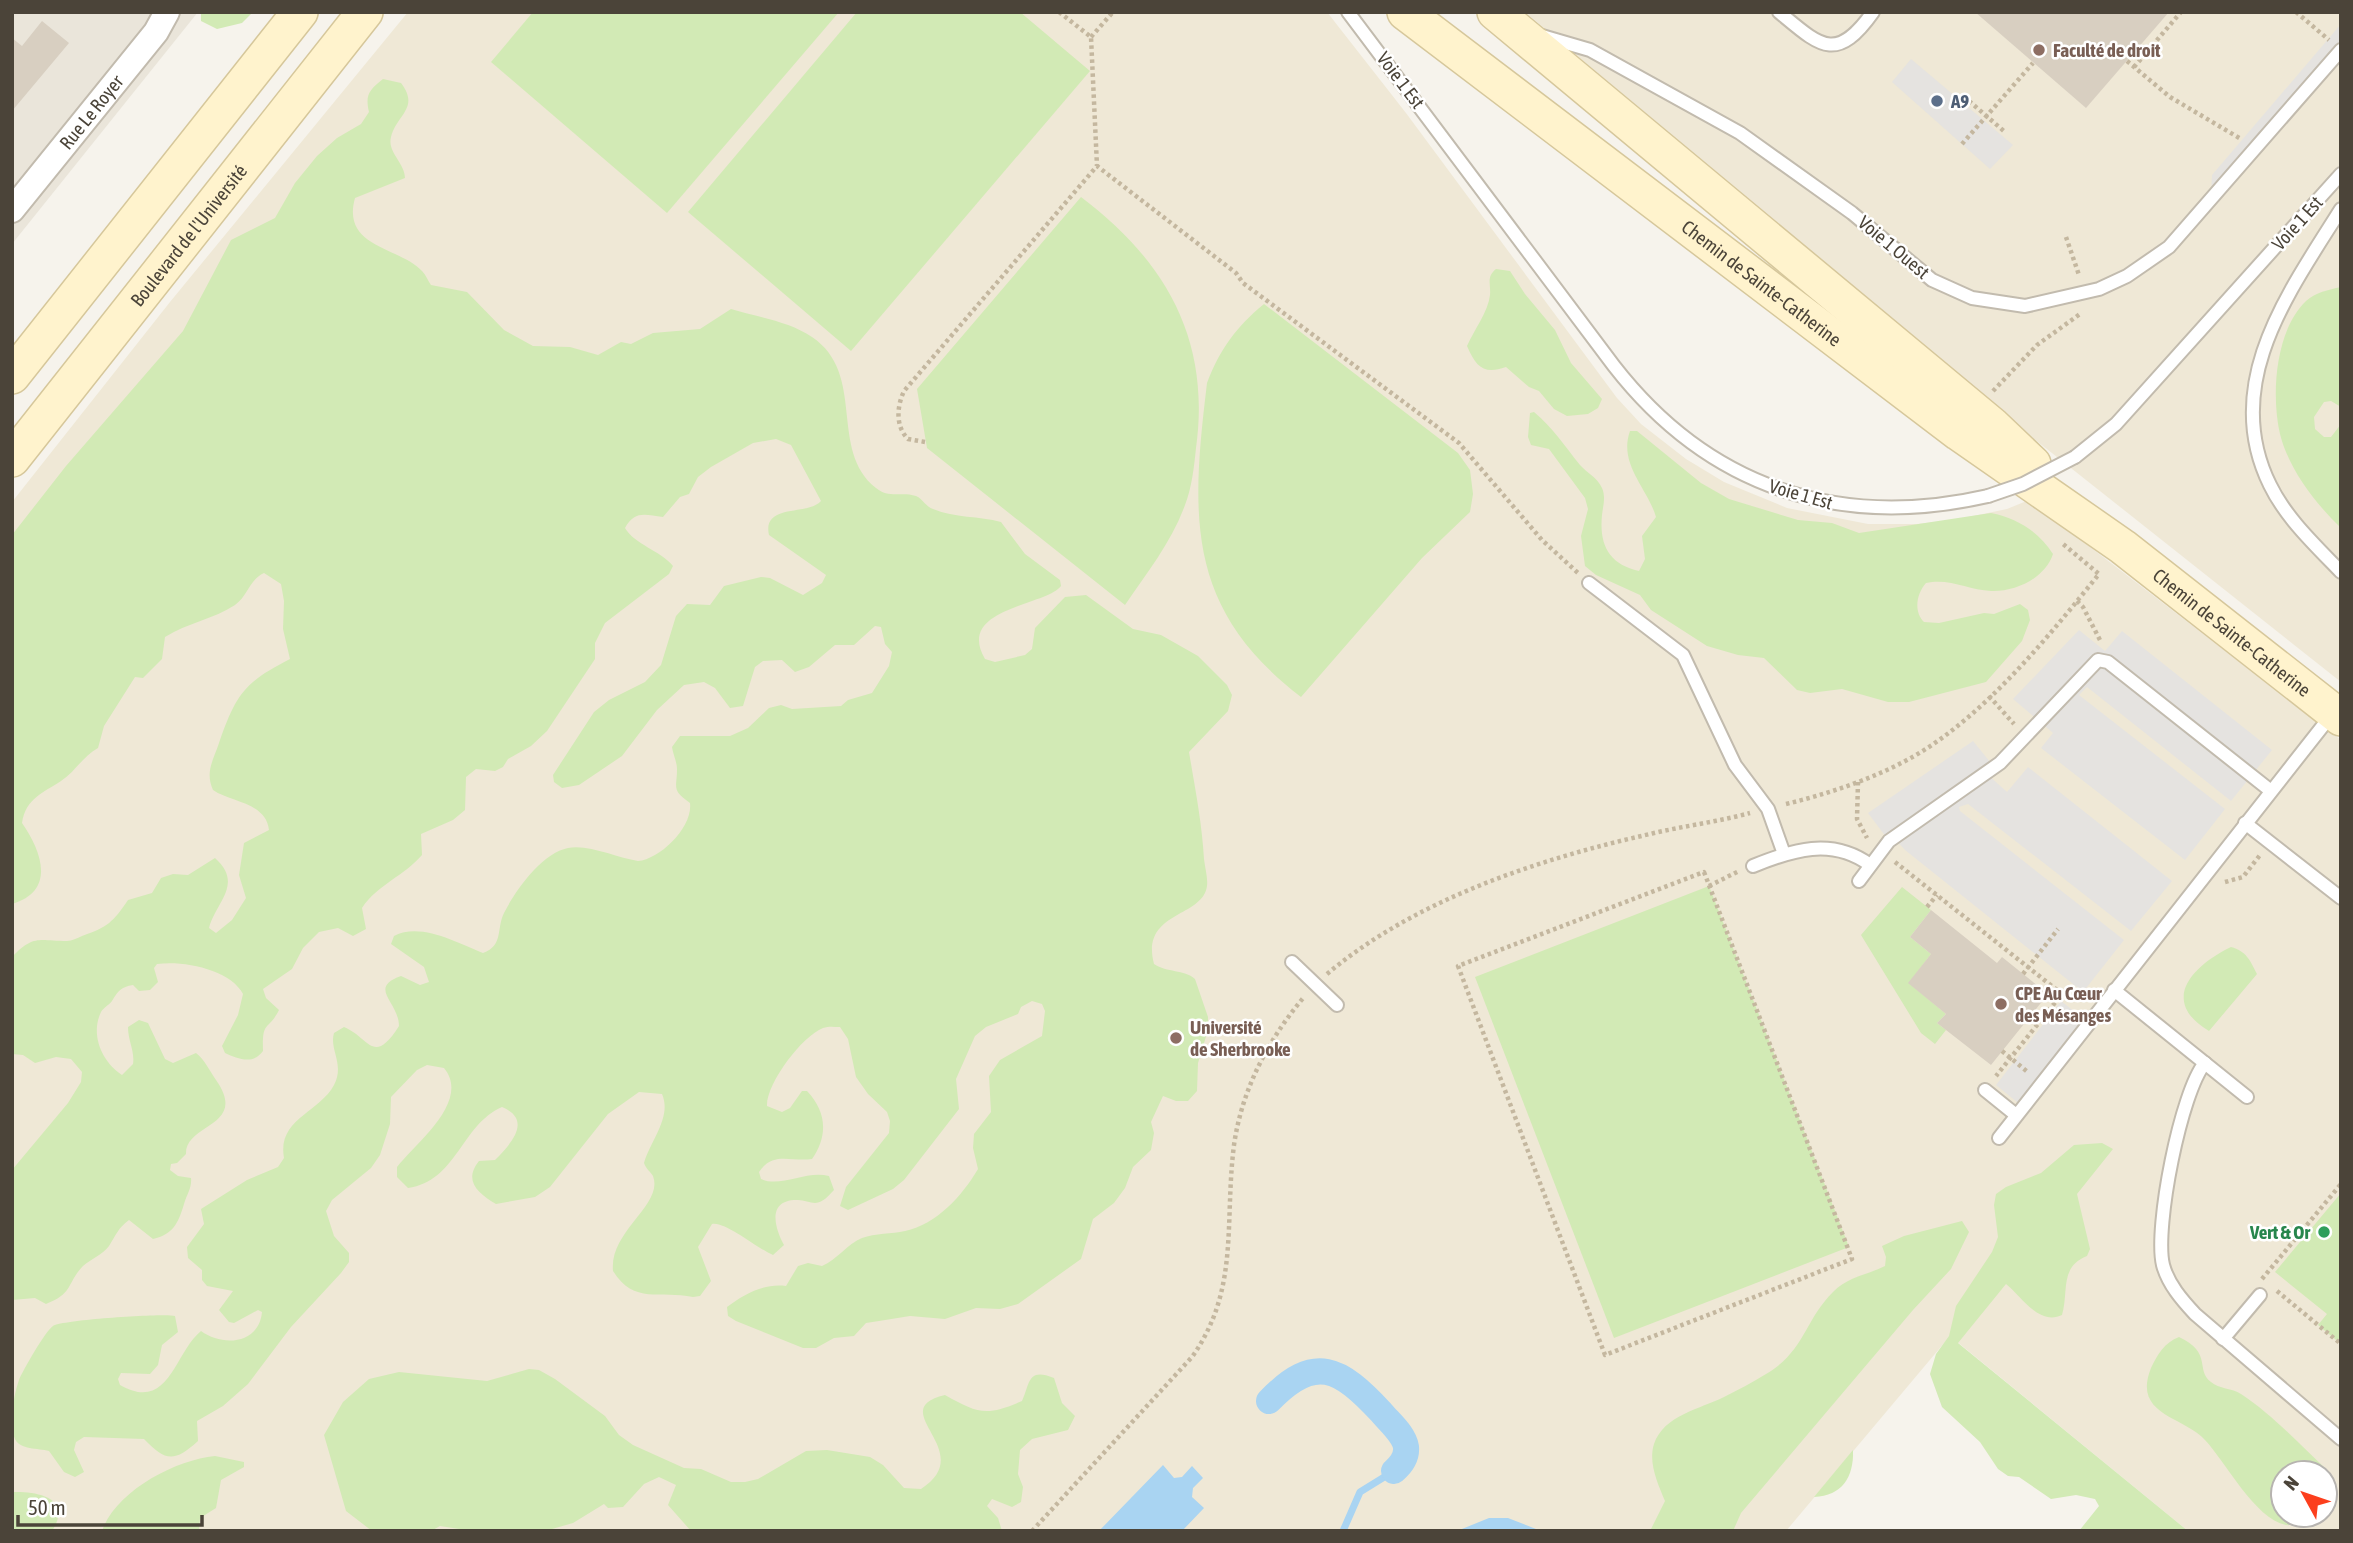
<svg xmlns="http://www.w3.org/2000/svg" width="2353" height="1543" font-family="'Asap Condensed',sans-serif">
<rect width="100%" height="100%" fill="#f6f3ec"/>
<!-- residential -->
<path fill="#eae5da" d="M12,12H198L12,244Z"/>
<!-- education -->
<g fill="#efe8d6" fill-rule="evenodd">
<path d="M408,12H1327L1406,113L1617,398L1641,424L1686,459L1724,482L1787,508L1868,524H1917L1954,520L2007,509L2029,500L2341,740V1531H2188L1950,1336L1786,1531H12V502L170,302ZM2283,1473H2325V1515H2283Z"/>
<path d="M1525,12H2341V682L2023,430Z"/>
</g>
<!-- green -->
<g fill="#d2eab5">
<path d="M201,12H253L242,23L217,29L201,21Z"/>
<path d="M533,12H839L667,213L491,62Z"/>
<path d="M857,12H1020L1090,71L851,351L688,212Z"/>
<path d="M383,79L401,83C420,108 397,114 391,137C387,152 405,163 405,178L355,198C341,248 400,247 422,271C426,275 428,281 431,285L467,292L504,330L533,346L570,347L598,355L621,342L631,344L653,333L700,329L731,309C757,317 789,321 812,337C867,374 828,450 876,488C889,499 902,491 916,496C923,499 926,507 933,509C955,518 979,516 1001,522L1025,554L1060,580L1061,586C1046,606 955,608 985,659L995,662L1025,655L1032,649L1035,628L1065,597L1086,595L1133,629L1161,635L1198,656L1227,685L1232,695L1228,711L1189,752C1195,788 1202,823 1204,859C1205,868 1208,878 1207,886C1203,918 1140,911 1154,964C1167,973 1184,969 1195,979L1208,1017V1030L1198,1063L1197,1091L1188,1101H1176L1163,1096L1151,1122L1154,1133L1151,1150L1133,1167L1125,1188L1114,1203L1093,1219L1081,1259L1018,1304L1000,1309L976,1308L945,1319L910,1316L879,1321L866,1323L854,1336L834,1338L816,1348H803L736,1321L728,1316L727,1307C744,1294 764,1283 786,1286L798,1266L808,1263L822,1266C837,1260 848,1243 862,1238C875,1233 892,1234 905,1231C937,1224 962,1196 978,1169L973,1148L974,1134L991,1112L989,1076L1000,1060L1042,1036L1045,1011L1042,1004L1032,1001L1021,1007L1018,1014L986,1027L975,1036L956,1079L959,1109L904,1180L893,1189L848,1210L840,1206L846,1187L889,1133L890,1121L887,1112L868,1094L856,1077L848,1039L840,1027C834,1027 829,1026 823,1028C802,1036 766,1084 767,1106L782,1112L790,1108L802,1091H807C827,1112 828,1136 812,1159C790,1162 773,1151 759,1172L761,1179C781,1188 806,1170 829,1176L834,1190C828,1196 824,1202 815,1203C810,1203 804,1200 798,1200C767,1199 774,1227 784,1245L773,1255C758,1249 725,1221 712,1224L698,1247L711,1281L700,1296L693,1297C660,1290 634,1305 613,1271C609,1231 664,1205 653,1176C650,1171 646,1169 644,1163C651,1140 672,1117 662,1094L639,1092L608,1114L550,1187L535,1197L496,1204C478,1193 463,1181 479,1161L495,1160C511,1144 533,1120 502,1107C461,1125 457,1181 408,1188L397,1177V1167C417,1142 471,1101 444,1068L427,1065L417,1070L391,1097L390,1124L380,1155L371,1168L332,1200L326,1211L334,1236L349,1253V1262L341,1273L291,1327L248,1384L223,1406L197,1421L198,1441C174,1463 165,1461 144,1439L84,1437L76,1442L74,1450L84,1472L75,1477L64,1472L49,1451C38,1448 20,1450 15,1439C8,1425 14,1394 19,1380C22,1372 46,1330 53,1326C61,1320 165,1313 175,1316L178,1332L162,1345L158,1365L150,1374L121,1373L118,1379L120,1385C169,1413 174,1353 201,1331C223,1347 259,1344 262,1312L258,1310L234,1323L229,1322L219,1310L233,1291L207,1286L202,1280V1270L188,1258L187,1247L204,1224L201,1209L247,1180L278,1167L284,1158C277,1119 319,1113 334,1085C345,1064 329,1050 334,1033L344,1027C369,1037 373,1067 399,1026C399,1002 367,988 401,976L420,985L429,982L424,967L391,944L394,936C421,922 457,943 483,953C504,945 496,929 504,913C515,891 542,853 568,848C589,844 617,858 638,861C660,859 693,827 690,803C671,789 677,789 677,769C677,762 673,754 672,747L680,736H730L748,728L769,708L781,705L792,709L841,706L848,700L872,693L889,666L892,652L885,644L881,627L875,626L854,645H835L809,667L795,672L782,660L763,661L755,667L743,706L730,708L715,688L704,682L684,685L657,710L622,756L579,785L562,788L554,782L553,775L594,712L609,700L645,682L661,665L676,616L687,604L710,605L724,586L761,577L770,578L803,595L822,583L826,575L769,535C762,503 808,516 821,501L791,445L776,439L753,443L711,467L698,477L689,494L680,497L663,517C645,515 635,510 625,528C635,545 660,550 673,566L669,574L605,623L595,643V659L547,731L531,746L508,759L503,767L495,771L476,769L466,777L465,810L453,820L421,834L422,855C404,876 377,885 362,908L366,929L353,936L338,928L319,932L303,948L292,969L263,989L266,998L279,1010C268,1032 262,1019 263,1051C253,1065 238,1059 225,1053L222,1046L238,1015L243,994C231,970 184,960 157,964L154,968L158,982L150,990L139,991L133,985C121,987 118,991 112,1001C108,1006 104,1007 101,1012C90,1035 102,1062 122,1075L133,1064C135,1051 128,1041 128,1027L139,1020L148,1023L165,1059L173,1063L196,1053C205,1060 209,1070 216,1080C249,1127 185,1123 186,1154L177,1163L171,1164L170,1170L178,1176L191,1178C192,1188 187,1194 184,1204C178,1224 173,1234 153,1239L129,1220C118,1228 116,1235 109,1246C102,1255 91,1259 83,1266C66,1284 74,1293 46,1304L35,1298L12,1300V1170L68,1103L81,1082L82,1072L71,1059L56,1057L35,1063L23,1055L12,1054V957C34,934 39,941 67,941C72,941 77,938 82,936C108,927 113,922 128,900L152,893L161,878L173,874L188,875L215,858C244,884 216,902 209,928L216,933L232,920L246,898L239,875L244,843L269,830C266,802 232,803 213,790C205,772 213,761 219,743C236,695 243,683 290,659L283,629L284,601L281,584L264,573C249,580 248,596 235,605C214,619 187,623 165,637L162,659L143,678L135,677L104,726L98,748C82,757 75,772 61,781C43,793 26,798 22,823C41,850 57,891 12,904V535L66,466L183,331L231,240L275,218L295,183L317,156L337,138L361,124L369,112C365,95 369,90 383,79Z"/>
<path d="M1081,197C1166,261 1211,340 1196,448C1194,467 1192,487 1185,505C1172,541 1147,573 1125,605L927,448L917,389Z"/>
<path d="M1496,269L1510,271L1525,294L1555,330L1571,363L1602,399L1598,408L1588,414L1567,416L1554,409L1539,391L1529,387L1506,367C1484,375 1476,367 1467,346C1474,330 1488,312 1490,295C1491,284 1486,277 1496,269Z"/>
<path d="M2341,287V407L2331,401L2324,402L2314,417L2315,429L2324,437H2331L2341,424V528C2316,504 2289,470 2280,434C2271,395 2275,331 2306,301C2316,292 2328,290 2341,287Z"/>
<path d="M1264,304L1458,453L1470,470L1473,494L1470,512L1422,558L1301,697C1185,608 1191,516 1207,383C1220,349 1236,327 1264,304Z"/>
<path d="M1534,412C1553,428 1564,445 1580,465C1587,473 1597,477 1602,488C1606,497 1603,506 1602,515C1599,545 1609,564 1639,571L1645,559L1642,536L1656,517C1648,489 1618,464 1630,431H1637L1701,483L1729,499L1798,520L1832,523L1859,533L1991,513C2017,518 2039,532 2053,554C2045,578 2016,592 1991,591C1968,590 1950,578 1926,583C1917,593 1913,611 1924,622L1939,623L1984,613L1994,614L2020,604L2028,610L2030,620L2022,641L1986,682L1909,702H1888L1842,689L1810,693L1797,690L1764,658L1738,655L1707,646L1651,610L1640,595L1596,575L1585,566L1581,536L1588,509L1585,498L1549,449L1531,445L1528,437L1530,413Z"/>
<path d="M1709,886L1849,1247L1614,1338L1475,977Z"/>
<path d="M1902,887L1931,910L1910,937L1931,954L1909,983L1946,1014L1937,1023L1946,1030L1935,1044L1921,1033L1861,935Z"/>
<path d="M2231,947C2246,951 2250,960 2257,974L2209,1031C2159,1001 2192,966 2231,947Z"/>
<path d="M2102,1143L2113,1149L2077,1194L2090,1249L2087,1256C2059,1267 2069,1292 2062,1315C2039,1326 2021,1296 2006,1284L1958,1343L2188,1531H2079L2099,1506L2095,1499L2076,1495L2051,1499L2019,1477L2008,1476L1998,1469L1980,1442L1942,1407L1930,1374L1936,1354L1949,1336L1956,1306L1992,1252L1998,1237L1994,1205L1996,1194L2006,1187L2041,1173L2074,1145Z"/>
<path d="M2341,1193V1344L2318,1325L2327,1314L2275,1272Z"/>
<path d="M1962,1221L1969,1232L1951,1269L1913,1310L1741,1513L1733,1531H1650L1665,1501C1658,1484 1648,1463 1654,1444C1664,1415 1700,1409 1724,1397C1738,1390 1753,1382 1766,1374C1805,1351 1804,1321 1833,1292C1847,1277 1867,1275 1885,1266L1886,1257L1882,1246L1904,1236Z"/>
<path d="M2179,1337C2213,1353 2195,1370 2211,1382C2219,1389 2232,1388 2241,1394C2273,1415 2300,1445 2327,1470L2331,1477L2325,1486V1473H2283V1515H2325V1497L2330,1505L2328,1517C2321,1520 2314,1520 2307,1521C2300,1522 2292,1526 2286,1525C2255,1519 2225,1461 2205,1440C2183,1416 2132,1415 2151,1368C2157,1355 2165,1342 2179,1337Z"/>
<path d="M529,1369L539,1370L555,1379L605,1416L619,1435L633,1445L684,1468L701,1469L731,1482H745L758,1479L806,1451L827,1450L870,1457L883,1465L904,1488L921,1489C980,1451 882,1410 945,1395C977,1413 986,1417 1022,1401C1030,1384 1027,1367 1054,1378L1062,1403L1075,1416L1068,1430L1032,1439L1020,1450L1018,1474L1023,1487L1021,1502L1012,1507L992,1499L987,1506L998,1518L1002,1531H691L668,1505L676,1485L659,1477L644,1484L623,1507L608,1508L604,1504L573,1523L545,1531H472L440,1526L431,1531H372L346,1511L324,1435L343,1402L369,1379L399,1372L487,1381Z"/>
<path d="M1853,1450C1854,1477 1842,1496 1814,1497Z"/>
<path d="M215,1456L244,1462V1467L221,1480L216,1508L200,1518L199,1531H102C116,1491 175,1460 215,1456Z"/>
<path d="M12,1492C38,1491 73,1498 52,1531H12Z"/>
</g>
<!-- parking -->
<g fill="#e5e3e0">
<path d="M2341,24V50L2211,195L2212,175Z"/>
<path d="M1911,59L2013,145L1990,169L1892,82Z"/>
<path d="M2079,630L2105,651L2122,631L2272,750L2231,801L2087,687L2079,695L2225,809L2185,860L2041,748L2053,733L2013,699Z"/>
<path d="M1973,741L1995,768L1987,774L2007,792L2028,767L2172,881L2131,931L1968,804L1959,807L1960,811L2124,940L2083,992L1905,850L1893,837L1889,841L1868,813Z"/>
<path d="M2061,1001L2089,1023L2023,1107L1996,1085Z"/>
</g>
<!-- water -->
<g fill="#a9d4f2">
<path d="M1163,1465L1174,1478L1182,1477L1192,1466L1203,1478L1193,1488L1192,1497L1204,1508L1182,1531H1099Z"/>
<path d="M1489,1518H1508L1541,1531H1457Z"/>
</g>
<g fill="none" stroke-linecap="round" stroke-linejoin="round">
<!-- stream -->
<path stroke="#a9d4f2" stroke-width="7" d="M1343,1531L1360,1492L1394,1471"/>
<!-- canal -->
<path stroke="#a9d4f2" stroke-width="26" d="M1269,1401C1315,1353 1340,1368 1381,1412C1389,1422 1404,1434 1406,1447C1407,1457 1401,1465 1394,1471"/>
</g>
<!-- building -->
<g fill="#d8cfc1">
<path d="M1975,12H2169L2086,108Z"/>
<path d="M42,21L69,43L12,111V38L22,46Z"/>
<path d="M1931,910L1997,963L2002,957L2048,994L1991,1065L1937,1023L1946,1014L1908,983L1931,954L1910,937Z"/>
</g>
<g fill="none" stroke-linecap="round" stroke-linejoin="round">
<!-- service casing -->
<g stroke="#c2bbae" stroke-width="16">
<g id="service">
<path d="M1348,12L1614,366C1709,488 1839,530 1988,496"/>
<path d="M1779,12C1820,46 1836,64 1873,12"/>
<path d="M1542,36L1590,50L1740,133L1852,213L1932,280L1972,298L2025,306L2099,289L2127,276L2169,247L2341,50"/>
<path d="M2341,209C2289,292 2220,384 2270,485C2286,518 2315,545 2341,572"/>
<path d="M2075,457L2116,424L2341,174"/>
<path d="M1589,583L1683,655L1735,765L1768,809L1784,854"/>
<path d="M2245,823L2341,898"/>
<path d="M1753,866C1792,850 1832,837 1870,865"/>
<path d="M1859,881L1889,841L2000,763L2098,660L2108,662L2271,791"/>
<path d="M1292,962L1337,1005"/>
<path d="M2114,990L2247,1097"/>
<path d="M2205,1063C2181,1091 2154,1228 2163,1265C2168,1284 2182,1300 2195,1314L2341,1439"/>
<path d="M1985,1090L2016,1115"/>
<path d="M1999,1138L2333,713"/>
<path d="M2223,1339L2260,1295"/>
</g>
</g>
<!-- minor casing -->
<g stroke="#c2bbae" stroke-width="28">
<g id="minor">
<path id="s1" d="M12,210L156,32L167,12"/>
</g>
</g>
<!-- secondary casing -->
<g stroke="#d6c79b" stroke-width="38">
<g id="secondary">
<path id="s2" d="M1405,12L1959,433L2123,547L2341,718"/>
<path d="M1495,12L1992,425L2033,464"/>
<path d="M12,376L300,12"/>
<path id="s3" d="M12,459L365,12"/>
</g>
</g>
<!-- path -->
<g stroke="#c4b79f" stroke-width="4.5" stroke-dasharray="3.5 3.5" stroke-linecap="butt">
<path d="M1059,12L1091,37L1097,166"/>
<path d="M2296,12L2329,40"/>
<path d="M1091,37L1113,12"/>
<path d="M2127,61L2170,97L2241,139"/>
<path d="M2134,67L2181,12"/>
<path d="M1969,101L2005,132"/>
<path d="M1962,144L2033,63"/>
<path d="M2066,237L2079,275"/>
<path d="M1993,391L2037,345L2080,314"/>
<path d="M925,442L908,439C895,426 897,406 904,391L1097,166L1236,273L1243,283L1459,443L1542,540L1578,573"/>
<path d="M2077,601L2083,607L2101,642"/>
<path d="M1989,696L2014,724"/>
<path d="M1858,782L1857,819L1867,838"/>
<path d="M1786,804C1831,793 1876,778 1916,755C1986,714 2049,636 2099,574L2063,544"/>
<path d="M1895,862L2062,994L1996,1076"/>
<path d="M1704,872L1852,1259L1605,1355L1458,966Z"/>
<path d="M2225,882L2243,877L2260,855"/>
<path d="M1709,886L1739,871"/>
<path d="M1927,907L1937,895"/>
<path d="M1327,974C1416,899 1539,859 1650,834C1683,826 1717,822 1750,813"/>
<path d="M2023,974L2058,929"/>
<path d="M2002,1051L2029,1073"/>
<path d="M2262,1279L2341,1184"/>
<path d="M2277,1291L2341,1344"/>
<path d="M1032,1531L1192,1357C1240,1289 1224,1223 1234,1145C1242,1089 1268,1040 1304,997"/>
</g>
<!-- service -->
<use href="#service" stroke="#fff" stroke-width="12"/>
<!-- minor -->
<use href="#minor" stroke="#fff" stroke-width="24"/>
<!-- secondary -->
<use href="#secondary" stroke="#fff3cd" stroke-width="35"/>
<!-- service-bridge casing -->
<g stroke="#c2bbae" stroke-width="16" stroke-linecap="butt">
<path id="service-bridge" d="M1988,496L2023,484L2075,457"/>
</g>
<!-- service-bridge -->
<use href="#service-bridge" stroke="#fff" stroke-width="12"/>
</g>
<!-- markers -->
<g fill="#8d6e63" stroke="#fff" stroke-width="2.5">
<circle cx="2039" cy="50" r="7"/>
<circle cx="2001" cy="1004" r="7"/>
<circle cx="1176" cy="1038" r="7"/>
</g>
<circle fill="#5c6f8a" stroke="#fff" stroke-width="2.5" cx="1937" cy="101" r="7"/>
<circle fill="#2e9e5b" stroke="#fff" stroke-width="2.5" cx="2324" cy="1232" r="7"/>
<g text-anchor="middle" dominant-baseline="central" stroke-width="5" stroke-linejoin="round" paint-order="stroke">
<!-- education labels -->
<g font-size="19" font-weight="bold" fill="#785e54" stroke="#fff" text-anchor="start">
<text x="2053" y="50">Faculté de droit</text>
<text x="2015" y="993">CPE Au Cœur<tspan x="2015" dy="22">des Mésanges</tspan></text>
<text x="1190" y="1027">Université<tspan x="1190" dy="22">de Sherbrooke</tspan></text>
</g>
<!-- street labels -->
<g font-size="19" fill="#4b4439" stroke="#fff">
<text transform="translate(1401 80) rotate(53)">Voie 1 Est</text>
<text stroke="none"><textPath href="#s1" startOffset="126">Rue Le Royer</textPath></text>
<text transform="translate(2297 223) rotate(-48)">Voie 1 Est</text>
<text stroke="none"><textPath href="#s3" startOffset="285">Boulevard de l'Université</textPath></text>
<text transform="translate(1894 247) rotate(40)">Voie 1 Ouest</text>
<text stroke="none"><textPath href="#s2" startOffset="448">Chemin de Sainte-Catherine</textPath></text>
<text transform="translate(1801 494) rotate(16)">Voie 1 Est</text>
<text stroke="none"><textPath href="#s2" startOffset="1034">Chemin de Sainte-Catherine</textPath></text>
</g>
<!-- service labels -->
<g font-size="19" font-weight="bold" fill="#4e5e75" stroke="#fff" text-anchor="start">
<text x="1951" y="101">A9</text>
</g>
<!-- leisure labels -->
<g font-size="19" font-weight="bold" fill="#27864d" stroke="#fff" text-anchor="end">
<text x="2310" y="1232">Vert &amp; Or</text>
</g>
</g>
<!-- border -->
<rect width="2353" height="1543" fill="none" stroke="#4b4439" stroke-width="28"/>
<!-- north arrow -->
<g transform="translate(2304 1494) rotate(310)"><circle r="33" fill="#ffffff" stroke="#b7b4b0" stroke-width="2"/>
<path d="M0-5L12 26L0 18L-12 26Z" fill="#fc3f1d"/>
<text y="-10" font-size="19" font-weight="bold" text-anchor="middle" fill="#4b4439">N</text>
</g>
<!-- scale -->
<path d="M18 1515v10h184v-10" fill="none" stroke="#4b4439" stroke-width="3.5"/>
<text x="28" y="1515" font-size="21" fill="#4b4439" stroke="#ffffff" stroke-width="5" paint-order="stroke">50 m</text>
</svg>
